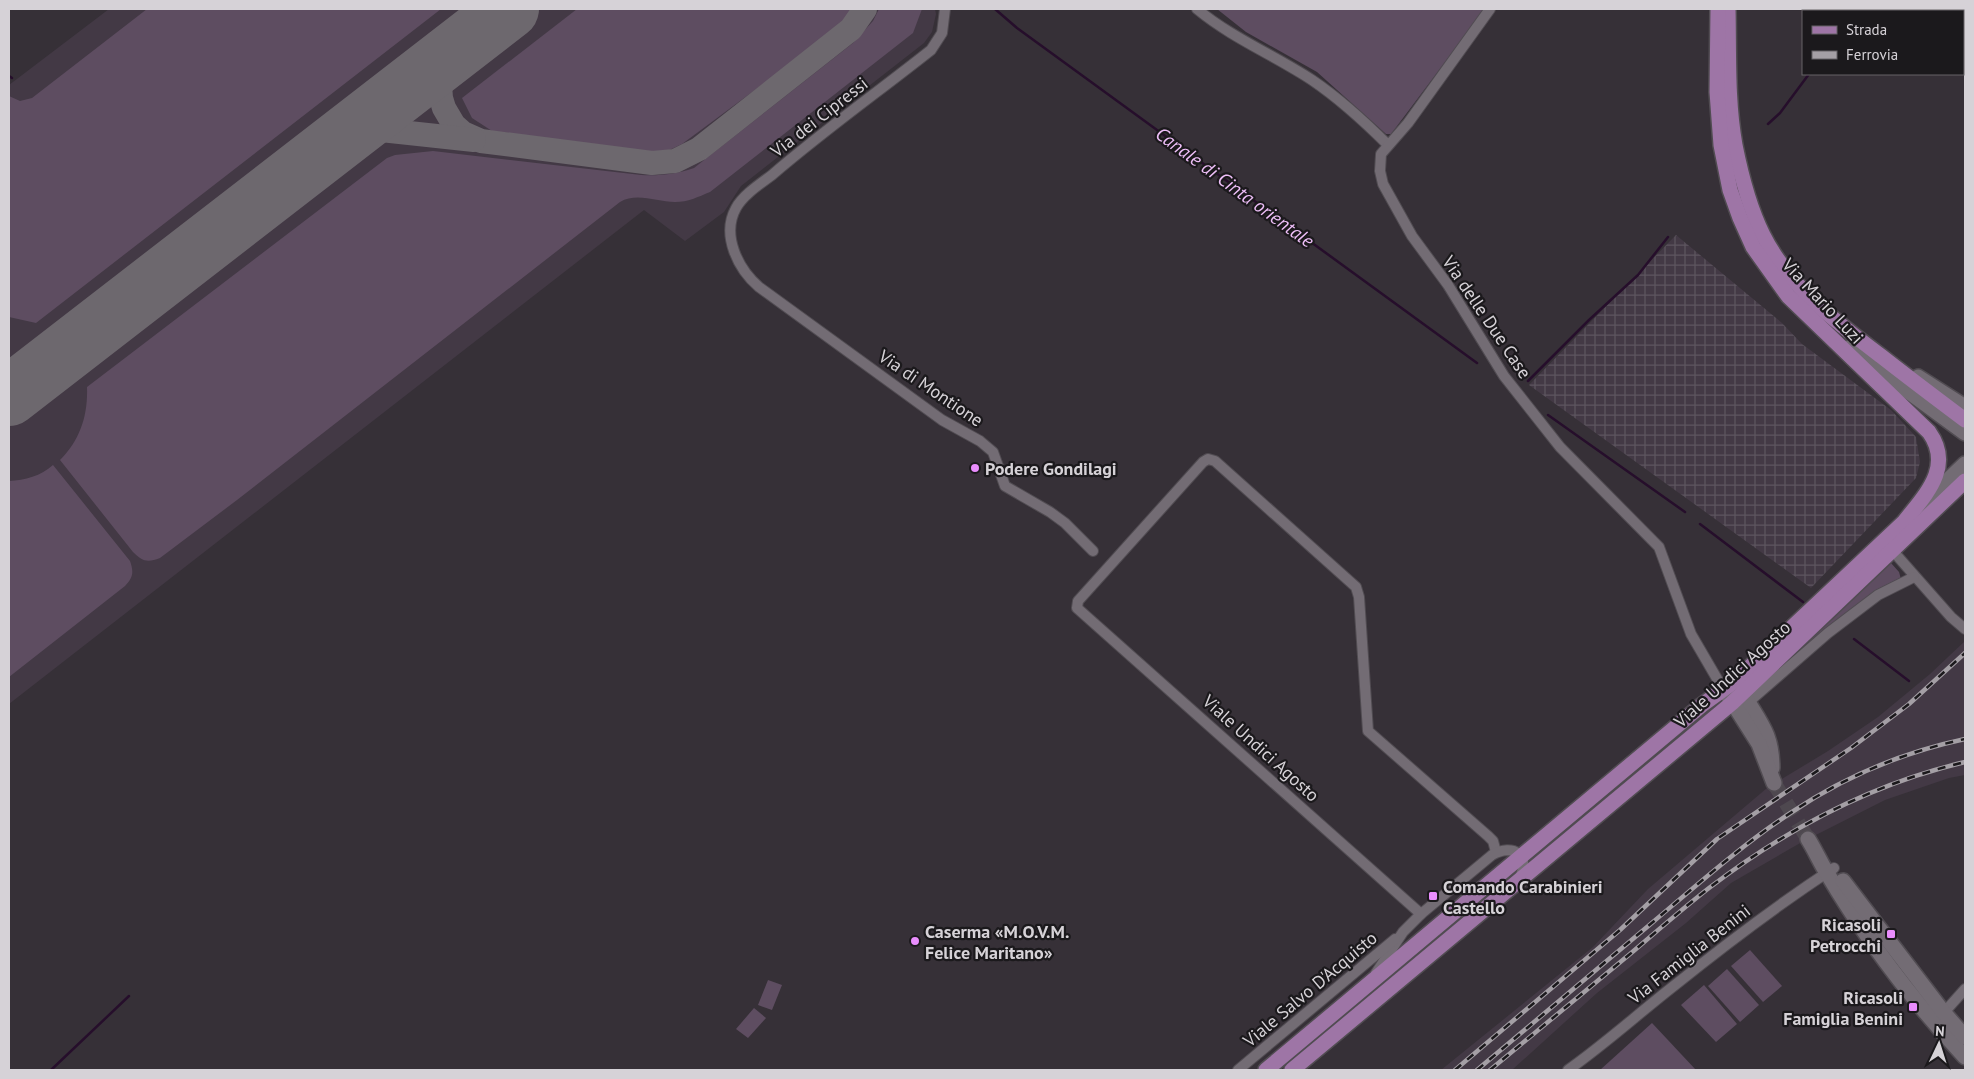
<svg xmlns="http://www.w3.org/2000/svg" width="1974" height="1079" font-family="'PT Sans',sans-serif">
<defs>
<pattern id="industrial-grid" width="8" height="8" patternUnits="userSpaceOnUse" patternTransform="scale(1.25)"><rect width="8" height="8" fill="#433945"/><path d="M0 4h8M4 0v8" fill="none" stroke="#5d555f"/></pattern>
</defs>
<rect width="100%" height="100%" fill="#363037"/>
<!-- built -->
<g fill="#433945">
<path d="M109,9H935L936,14L932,32L924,43L741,186L724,212L685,241L644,210L9,704V85Z"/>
<path d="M1965,641V775L1949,778L1885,800L1802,842L1731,883L1686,923L1597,993L1512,1070H1441L1593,947L1648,889L1767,788L1828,751L1878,717L1930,674Z"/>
</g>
<!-- industrial -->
<path fill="url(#industrial-grid)" d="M1676,235L1782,323L1802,344L1891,410L1916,437L1920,462L1916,478L1811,588L1529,385Z"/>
<!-- grass -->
<g fill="#5e4d61">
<path d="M147,9H441L36,323L9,317V96L20,101L32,98Z"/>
<path d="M577,9H854L847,19L836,30L682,144L663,153L492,131L472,118L462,98Z"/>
<path d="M879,9H922L913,33L710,192C698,197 688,202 675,202C657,202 637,192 620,202L237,500L160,558C147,563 142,561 133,552L60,460C80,440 88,416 87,387L387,158L395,155L433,151L641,175C660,176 677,174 694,168L853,43L873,21Z"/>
<path d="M1217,9H1485L1391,134H1386L1317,72L1246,32Z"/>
<path d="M53,465L130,561C134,572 133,578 125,586L9,677V481C25,480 41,476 53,465Z"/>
<path d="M1891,563L1899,572L1901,579L1844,618L1837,620L1781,670L1747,697Z"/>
<path d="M1750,950L1782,986L1763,1002L1731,966Z"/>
<path d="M1727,969L1759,1005L1740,1022L1708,986Z"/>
<path d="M768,980L782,985L772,1010L758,1005Z"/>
<path d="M1704,985L1737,1024L1716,1042L1681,1005Z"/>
<path d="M754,1008L766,1018L748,1038L736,1029Z"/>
<path d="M1652,1023L1696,1070H1600Z"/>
</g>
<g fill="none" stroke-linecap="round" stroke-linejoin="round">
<!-- stream -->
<g stroke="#260e2b" stroke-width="2.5">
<path d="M995,9L1017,28L1477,363"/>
<path d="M1910,11L1912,9"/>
<path d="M9,76L12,78"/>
<path d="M1768,124L1780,113L1809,74"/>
<path d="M1528,381L1589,320L1638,275L1668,237"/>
<path d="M1548,415L1685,512"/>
<path d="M1700,524L1803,602"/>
<path d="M1854,639L1909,681"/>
<path d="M51,1070L129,996"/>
</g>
<!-- taxiway -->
<g stroke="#6d686e" stroke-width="24">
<path d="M453,52L442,74L440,85L441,98L444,108L454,125L463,133L481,141L652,163L675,161L699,149L851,29L865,9"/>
<path d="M317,158C338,145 356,133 381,130L474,140"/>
<path d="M9,385L30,380"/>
</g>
<!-- runway -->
<path stroke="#6d686e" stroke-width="60" d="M9,396L509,9"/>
<!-- secondary-tunnel -->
<path stroke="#4e484f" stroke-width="15" stroke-dasharray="15 8" stroke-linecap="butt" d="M1774,783L1808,839"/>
<!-- street casing -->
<g stroke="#514c52" stroke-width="12">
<g id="street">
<path d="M945,9L942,33L931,50C878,92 823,131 772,175C760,184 743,195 736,208C721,235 738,269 759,287L942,420L980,441L993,452L1005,486L1050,512L1065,523L1093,551"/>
<path d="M1197,9C1232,38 1274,55 1312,80C1340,99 1364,121 1388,145"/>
<path d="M1490,9L1408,123L1381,154L1380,171L1383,184L1412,236L1448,285L1504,376L1560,447L1659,547L1691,634L1723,689"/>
<path d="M1892,550L1951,617L1965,629"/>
<path d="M1744,706L1828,633L1878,595L1914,577"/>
<path d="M1421,914L1077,608L1078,601L1203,462L1208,459L1215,461L1356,587L1359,597L1368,731L1488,836L1493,841L1496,852"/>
<path d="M1376,973L1403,932L1421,914L1492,855C1513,843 1532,855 1519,879"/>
<path d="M1940,1017L1965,989"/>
<path d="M1238,1070L1395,939"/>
<path d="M1568,1070C1605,1044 1639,1013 1675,985C1726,944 1779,904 1834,868"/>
</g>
</g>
<!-- secondary casing -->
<g stroke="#514c52" stroke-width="18">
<g id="secondary">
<path d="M1849,348L1965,433"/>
<path d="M1918,377L1965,407"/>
<path d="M1921,506L1965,464"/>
<path d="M1746,690L1745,697C1761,724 1772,735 1772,768"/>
<path d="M1726,692L1759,744L1774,783"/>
<path d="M1808,839C1815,850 1820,862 1827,873C1866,939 1913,1001 1965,1057"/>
<path d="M1843,881L1944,1013L1965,1037"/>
</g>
</g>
<!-- primary casing -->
<g stroke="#514c52" stroke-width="18">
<g id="primary">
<path d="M1728,9C1729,54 1727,101 1735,145C1741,175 1749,207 1763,235C1789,287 1836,322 1881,356C1909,378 1937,399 1965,420"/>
<path d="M1266,1070L1702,705L1735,681L1904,522C1925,495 1954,467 1929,432L1788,296L1753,247L1740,218L1730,190L1721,145L1717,92L1718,9"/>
<path d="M1292,1070L1732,703L1965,481"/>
</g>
</g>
<!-- street -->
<use href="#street" stroke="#736c74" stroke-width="10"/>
<!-- secondary -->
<use href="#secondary" stroke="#736c74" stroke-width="15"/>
<!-- primary -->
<use href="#primary" stroke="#9e75a6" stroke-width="15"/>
<!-- rail casing -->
<g stroke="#a49fa5" stroke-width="4.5">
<g id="rail">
<path d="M1455,1070L1620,930L1717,839L1851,748L1909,704L1965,653"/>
<path d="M1477,1070C1536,1021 1594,971 1653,922C1698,884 1743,844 1792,812C1844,777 1904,752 1965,739"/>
<path d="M1490,1070C1537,1031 1583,993 1630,954C1656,932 1682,909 1709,888C1785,830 1871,784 1965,762"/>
</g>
</g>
<!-- rail -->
<use href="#rail" stroke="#1b191c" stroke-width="2.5" stroke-dasharray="8" stroke-linecap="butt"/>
</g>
<!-- markers -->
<g fill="#e98dfd" stroke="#1b191c" stroke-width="2">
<circle cx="975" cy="468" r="5"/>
<rect x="1428" y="891" width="10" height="10" rx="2.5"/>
<rect x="1886" y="929" width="10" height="10" rx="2.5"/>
<circle cx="915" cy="941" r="5"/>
<rect x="1908" y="1002" width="10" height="10" rx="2.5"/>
</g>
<g text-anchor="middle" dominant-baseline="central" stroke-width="4.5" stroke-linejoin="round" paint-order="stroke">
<!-- street labels -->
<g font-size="18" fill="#d6d2d7" stroke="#1b191c">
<text transform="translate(819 117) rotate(-38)">Via dei Cipressi</text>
<text transform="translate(1823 301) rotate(47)">Via Mario Luzi</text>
<text transform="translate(1487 317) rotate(56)">Via delle Due Case</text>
<text transform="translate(931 388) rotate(34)">Via di Montione</text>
<text transform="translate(1732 674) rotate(-42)">Viale Undici Agosto</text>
<text transform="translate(1261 748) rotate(42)">Viale Undici Agosto</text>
<text transform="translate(1689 954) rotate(-38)">Via Famiglia Benini</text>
<text transform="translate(1310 989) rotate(-40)">Viale Salvo D'Acquisto</text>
</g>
<!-- poi labels -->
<g font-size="18" font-weight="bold" fill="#d6d2d7" stroke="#1b191c" text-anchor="start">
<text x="985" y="468">Podere Gondilagi</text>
<text x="1443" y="886">Comando Carabinieri<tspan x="1443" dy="21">Castello</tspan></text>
<text x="1881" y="924" text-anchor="end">Ricasoli<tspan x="1881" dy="21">Petrocchi</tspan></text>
<text x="925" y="931">Caserma «M.O.V.M.<tspan x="925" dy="21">Felice Maritano»</tspan></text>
<text x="1903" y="997" text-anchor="end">Ricasoli<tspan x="1903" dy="21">Famiglia Benini</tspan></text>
</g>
<!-- water labels -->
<g font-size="19" font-style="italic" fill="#edbef7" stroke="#1b191c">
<text transform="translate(1235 187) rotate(36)">Canale di Cinta orientale</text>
</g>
</g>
<!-- border -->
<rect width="1974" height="1079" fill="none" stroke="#d6d2d7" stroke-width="20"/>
<!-- legend -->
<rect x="1802" y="10" width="162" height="65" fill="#1b191c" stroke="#666367"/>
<rect x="1812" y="26" width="25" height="8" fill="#9e75a6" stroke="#666367"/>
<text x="1846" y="35" font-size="15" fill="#d6d2d7">Strada</text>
<rect x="1812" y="51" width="25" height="8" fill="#a49fa5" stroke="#666367"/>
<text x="1846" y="60" font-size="15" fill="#d6d2d7">Ferrovia</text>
<!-- north arrow -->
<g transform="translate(1939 1044) rotate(4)" stroke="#1b191c" stroke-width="4" paint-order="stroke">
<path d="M0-4L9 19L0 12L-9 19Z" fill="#d6d2d7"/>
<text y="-8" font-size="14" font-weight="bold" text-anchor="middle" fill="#d6d2d7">N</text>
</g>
</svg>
